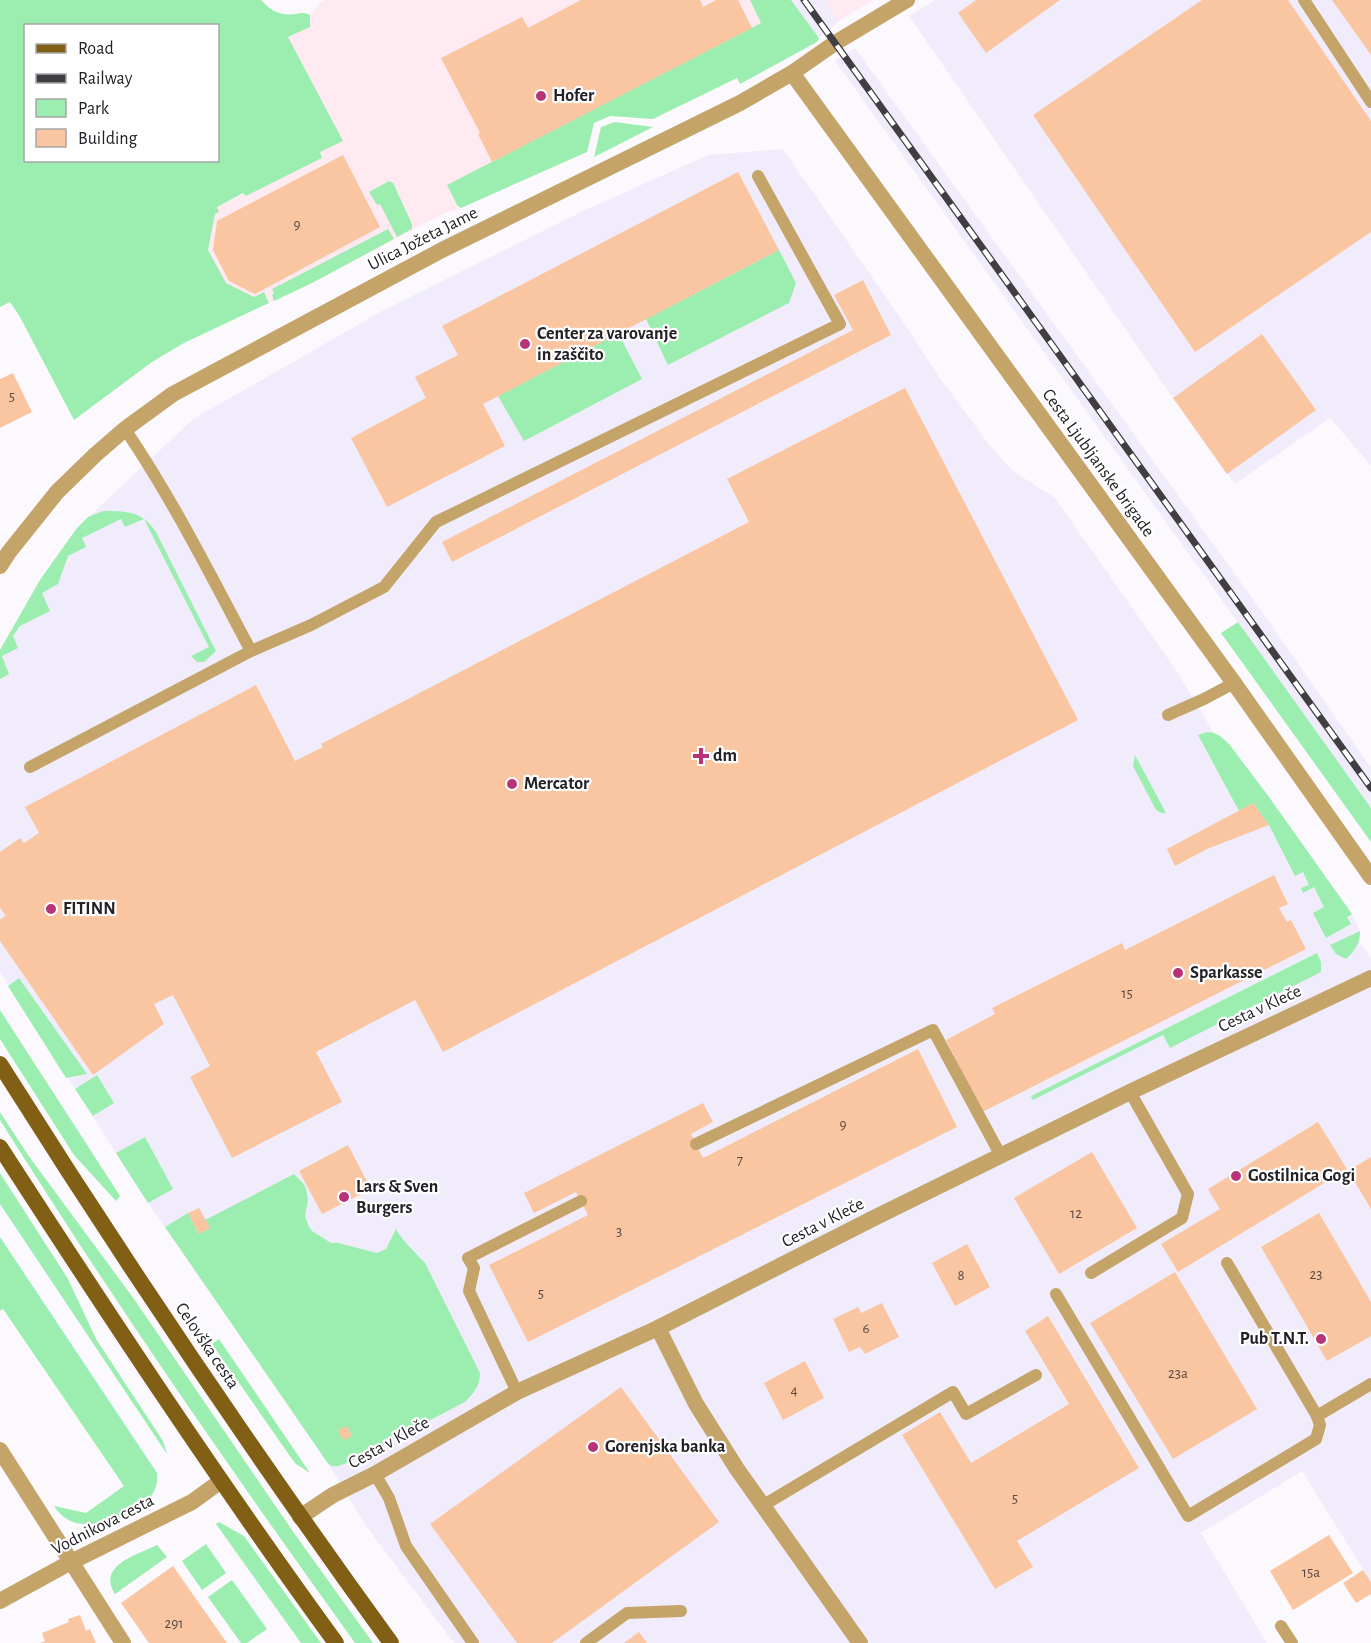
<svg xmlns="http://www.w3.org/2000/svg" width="1371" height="1643" font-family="'Alegreya Sans',sans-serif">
<rect width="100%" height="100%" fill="#fbf9fe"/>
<!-- commercial -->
<g fill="#ffeaf1">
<path d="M325,0H750L762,23L448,185L457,205L461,208L453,212L451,210L427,222L312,283L269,303L264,293L254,298L226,283L208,250L215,213L217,207L244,193L246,196L322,158L288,37L309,27L310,15L319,4Z"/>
<path d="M824,0H873L839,21Z"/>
</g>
<!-- built -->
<g fill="#f1ecfc">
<path d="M791,0H824L839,21L819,38Z"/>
<path d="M935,0H1371V466L1330,418L1235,484L1173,398L909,16Z"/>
<path d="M855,48L1263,613L1371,768V808L835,61Z"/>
<path d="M783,149L906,326L937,374L991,447L1013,471L1055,498L1176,670L1214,733L1229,744L1269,797L1352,914L1360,931V942L1371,959V1582L1302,1471L1201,1533L1267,1643H454L366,1526L327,1462L148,1203L0,972V650L40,580L77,528L193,419L382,311L581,212L708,155Z"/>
</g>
<!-- green -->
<g fill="#9beeaf" fill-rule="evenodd">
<path d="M0,0H261C271,11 280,16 296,14C301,13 304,12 310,15V27L288,37L343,141L320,152L322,158L246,196L243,193L217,207L219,212L215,214L208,250L226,283L254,297L264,292L269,303L184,343L152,362L74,420L20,317L10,302L0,307ZM26,26H218V160H26Z"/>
<path d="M750,0H791L819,38L817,42L740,84L737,78L653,119L610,116L594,123L587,152L461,208L457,205L447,185L761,23Z"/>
<path d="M615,122L653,127L594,157L601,127Z"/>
<path d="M389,181L393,183L412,224V229L397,237L380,204L377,205L369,192Z"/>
<path d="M388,229L394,239L312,283L274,301L272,295L274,293L272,289Z"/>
<path d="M779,250L796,283L789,303L668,365L646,319Z"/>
<path d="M618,333L642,379L524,441L498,396Z"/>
<path d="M103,511C127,511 142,511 156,532L216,651L204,662H197L191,656L209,647L144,519L125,527L121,519L82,538L86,547L68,556L58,584L42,593L50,611L20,626L13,636L18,648L2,656L9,674L0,679V650L40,580L77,528L88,517Z"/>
<path d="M1238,622L1371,808V842L1221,633Z"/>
<path d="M1207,732L1214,733L1220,736L1229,744L1269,797L1352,914L1347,917L1351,924L1326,938L1313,913L1324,907L1314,887L1303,893L1301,888L1309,885L1303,872L1295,876L1269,825L1253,803L1239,811L1198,735Z"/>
<path d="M1135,755L1166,813H1161L1156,810L1133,766Z"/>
<path d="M1360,931C1360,944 1355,950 1346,959L1336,954L1330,945Z"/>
<path d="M1317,953L1321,962V972L1170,1048L1163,1035L1033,1100L1031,1096Z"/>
<path d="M19,978L87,1074L66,1078L8,986Z"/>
<path d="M0,1010L120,1196L116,1201L74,1155L0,1039Z"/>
<path d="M97,1075L114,1103L93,1116L75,1089Z"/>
<path d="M0,1112L28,1155L134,1299L294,1533L373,1643H355C232,1472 112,1299 0,1120Z"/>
<path d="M145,1137L173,1189L148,1203L116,1153Z"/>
<path d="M0,1173L68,1279L96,1339L163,1441L167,1454L0,1204Z"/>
<path d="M294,1174L304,1184L306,1189L308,1200L305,1216L309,1227L312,1231L331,1243H338L377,1253L386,1249L396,1229C403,1242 415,1252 425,1263L480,1373C480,1386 474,1393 465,1402L349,1462C341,1465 333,1470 327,1462L165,1227L188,1213L199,1234L209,1228L205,1220Z"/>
<path d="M0,1237L157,1473C162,1509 105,1530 76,1523C66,1520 59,1514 54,1506L86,1513L124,1486L3,1309L0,1311Z"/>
<path d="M219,1339L310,1473L296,1464L292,1459L212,1344Z"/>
<path d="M219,1522L244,1536L321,1643H301L216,1524Z"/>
<path d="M206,1544L226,1573L202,1590L182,1561Z"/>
<path d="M157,1545L167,1557L115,1594C97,1565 137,1555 157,1545Z"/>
<path d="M232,1580L267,1629L247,1643H241L208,1597Z"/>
</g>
<!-- building -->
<g fill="#fac6a1">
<path d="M581,0H700L703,7L716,0H738L752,28L492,162L478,134L480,133L441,58L522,17L528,28Z"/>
<path d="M976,0H1060L986,53L958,13Z"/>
<path d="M1202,0H1288L1371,121V232L1195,352L1033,115Z"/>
<path d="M1332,0H1371V55Z"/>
<path d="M343,155L380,227L255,294L229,281L213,250L217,221Z"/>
<path d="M738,172L779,250L483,404L505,446L387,507L351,438L426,398L415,377L458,355L442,326Z"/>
<path d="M863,280L891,335L452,562L442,542L853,330L834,295Z"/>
<path d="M1262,334L1316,410L1227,474L1173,398Z"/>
<path d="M13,373L32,412L0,428V379Z"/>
<path d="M905,388L1078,720L443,1052L415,1000L316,1052L342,1102L232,1158L190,1077L210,1066L173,995L154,1004L164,1024L93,1075L0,941V919L6,916L0,908V852L20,838L24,843L39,833L25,807L256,685L295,761L323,747L321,744L749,522L727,479Z"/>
<path d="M1253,803L1269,825L1207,849L1175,866L1167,849Z"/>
<path d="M1274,875L1288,904L1279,908L1287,922L1291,920L1306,949L982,1112L946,1040L995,1014L992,1008L1122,943L1125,950Z"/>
<path d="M918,1049L957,1127L528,1342L489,1265L588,1215L576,1192L534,1213L524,1193L703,1103L713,1122L691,1134L703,1158Z"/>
<path d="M1318,1122L1347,1169L1178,1272L1161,1244L1220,1209L1208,1189Z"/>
<path d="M348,1145L371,1189L322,1214L299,1171Z"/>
<path d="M1092,1152L1137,1228L1059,1274L1014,1198Z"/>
<path d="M1371,1157V1209L1348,1171Z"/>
<path d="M199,1208L210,1228L199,1234L188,1213Z"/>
<path d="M1319,1213L1371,1302V1336L1327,1361L1261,1247Z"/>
<path d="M967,1244L990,1287L955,1306L932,1263Z"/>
<path d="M1175,1272L1257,1409L1173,1459L1090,1323Z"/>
<path d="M882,1303L899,1337L865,1354L860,1347L849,1352L833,1319L858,1307L861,1313Z"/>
<path d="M1048,1316L1139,1468L1017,1541L1033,1567L995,1589L902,1435L940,1412L971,1463L1069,1404L1025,1331Z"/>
<path d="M805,1361L824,1398L783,1420L764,1383Z"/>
<path d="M621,1387L719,1522L552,1643H517L430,1524Z"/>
<path d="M347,1426L352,1436L343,1440L338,1430Z"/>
<path d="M1329,1535L1353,1573L1293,1610L1270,1571Z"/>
<path d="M173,1566L227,1643H149L121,1603Z"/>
<path d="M1363,1570L1371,1582V1594L1356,1603L1343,1583Z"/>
<path d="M80,1615L86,1631L90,1629L96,1643H40L45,1641L42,1633L69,1622L68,1619Z"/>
<path d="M639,1632L647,1643H624Z"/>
</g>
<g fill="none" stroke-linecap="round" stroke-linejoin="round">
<!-- service -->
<g stroke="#c4a469" stroke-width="12">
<path d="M1304,0L1371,102"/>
<path d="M125,429C173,500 211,576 251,651"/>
<path d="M1168,715L1204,699L1234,683"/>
<path d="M30,767L251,651L311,625L384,587L436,522L840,324L758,176"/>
<path d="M696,1144L933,1030L1001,1156"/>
<path d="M1227,1263L1317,1416L1371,1384"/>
<path d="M1091,1273L1182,1218L1188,1194L1130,1092"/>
<path d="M1056,1294L1188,1516L1316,1439L1320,1425L1317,1416"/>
<path d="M517,1392L469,1291L474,1268L468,1258L581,1201"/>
<path d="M375,1474L389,1498L406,1546L473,1643"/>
<path d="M762,1506L953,1392L966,1414L1036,1375"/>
<path d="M1281,1626L1292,1643"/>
<path d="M586,1643L627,1613L681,1611"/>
</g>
<!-- minor -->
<g stroke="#c4a469" stroke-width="16">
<path d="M658,1328L696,1404L737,1469L860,1643"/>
<path d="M0,1450L123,1643"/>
<path d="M300,1517L333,1495L375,1474L517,1392L658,1328L876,1217L1130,1092L1371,978"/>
<path d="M0,1601L71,1562L192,1502L221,1481"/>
</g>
<!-- tertiary -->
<g stroke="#c4a469" stroke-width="16">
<path d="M792,73L1234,683L1371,877"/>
<path d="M0,566L9,552L57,492L95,455L125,429L173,394L442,250L740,103L792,73L835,43L907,0"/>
</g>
<!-- primary -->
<g stroke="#815f14" stroke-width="16">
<path d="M0,1064C124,1261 254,1454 391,1643"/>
<path d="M0,1147C108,1314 218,1481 336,1643"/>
</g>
<!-- rail casing -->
<g stroke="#403e43" stroke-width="7">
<path id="rail" d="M804,0L1371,788"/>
</g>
<!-- rail -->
<use href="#rail" stroke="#fff" stroke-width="4.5" stroke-dasharray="14" stroke-linecap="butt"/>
</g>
<!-- markers -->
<g fill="#b73277" stroke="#fff" stroke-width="2">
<circle cx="541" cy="96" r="6"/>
<circle cx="525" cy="344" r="6"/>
<path d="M698 747h6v6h6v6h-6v6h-6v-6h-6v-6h6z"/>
<circle cx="512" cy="784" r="6"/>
<circle cx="51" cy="909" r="6"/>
<circle cx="1178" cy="973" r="6"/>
<circle cx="1236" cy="1176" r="6"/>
<circle cx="344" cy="1197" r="6"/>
<circle cx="1321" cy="1339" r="6"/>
<circle cx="593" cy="1447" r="6"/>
</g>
<g text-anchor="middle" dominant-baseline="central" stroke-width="4.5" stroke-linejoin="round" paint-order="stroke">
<!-- number labels -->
<g font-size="15" fill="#594a45">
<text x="297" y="224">9</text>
<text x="12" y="396">5</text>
<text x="1127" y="993">15</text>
<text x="843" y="1124">9</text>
<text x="740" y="1160">7</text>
<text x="1076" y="1213">12</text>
<text x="619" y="1231">3</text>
<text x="1316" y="1274">23</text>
<text x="961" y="1275">8</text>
<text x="541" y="1293">5</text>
<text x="866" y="1328">6</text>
<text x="1178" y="1373">23a</text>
<text x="794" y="1390">4</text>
<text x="1015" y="1498">5</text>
<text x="1311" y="1572">15a</text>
<text x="174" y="1623">291</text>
</g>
<!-- poi labels -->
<g font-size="18" font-weight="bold" fill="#232126" stroke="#fff" text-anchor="start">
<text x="553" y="96">Hofer</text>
<text x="537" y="334">Center za varovanje<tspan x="537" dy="21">in zaščito</tspan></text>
<text x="713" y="756">dm</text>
<text x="524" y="784">Mercator</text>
<text x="63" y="909">FITINN</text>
<text x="1190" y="973">Sparkasse</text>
<text x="1248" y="1176">Gostilnica Gogi</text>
<text x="356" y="1187">Lars &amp; Sven<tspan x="356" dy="21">Burgers</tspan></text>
<text x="1309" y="1339" text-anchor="end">Pub T.N.T.</text>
<text x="605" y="1447">Gorenjska banka</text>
</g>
<!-- street labels -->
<g font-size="18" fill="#232126" stroke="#fff">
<text transform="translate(423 239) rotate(-27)">Ulica Jožeta Jame</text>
<text transform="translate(1098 463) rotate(54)">Cesta Ljubljanske brigade</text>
<text transform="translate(1260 1009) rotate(-25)">Cesta v Kleče</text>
<text transform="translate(823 1223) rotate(-27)">Cesta v Kleče</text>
<text transform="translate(207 1346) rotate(56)">Celovška cesta</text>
<text transform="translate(389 1443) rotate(-29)">Cesta v Kleče</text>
<text transform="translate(103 1525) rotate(-27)">Vodnikova cesta</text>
</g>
</g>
<!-- legend -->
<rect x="24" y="24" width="195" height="138" fill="#ffffff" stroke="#a7a6a8" stroke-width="1.5"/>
<rect x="36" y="44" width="30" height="9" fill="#815f14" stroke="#a7a6a8" stroke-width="1.5"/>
<text x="78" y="54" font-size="18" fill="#232126">Road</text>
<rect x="36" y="74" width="30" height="9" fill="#403e43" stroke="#a7a6a8" stroke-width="1.5"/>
<text x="78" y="84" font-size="18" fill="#232126">Railway</text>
<rect x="36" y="99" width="30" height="18" fill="#9beeaf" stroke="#a7a6a8" stroke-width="1.5"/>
<text x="78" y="114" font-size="18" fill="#232126">Park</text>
<rect x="36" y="129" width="30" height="18" fill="#fac6a1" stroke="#a7a6a8" stroke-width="1.5"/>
<text x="78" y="144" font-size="18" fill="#232126">Building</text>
</svg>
